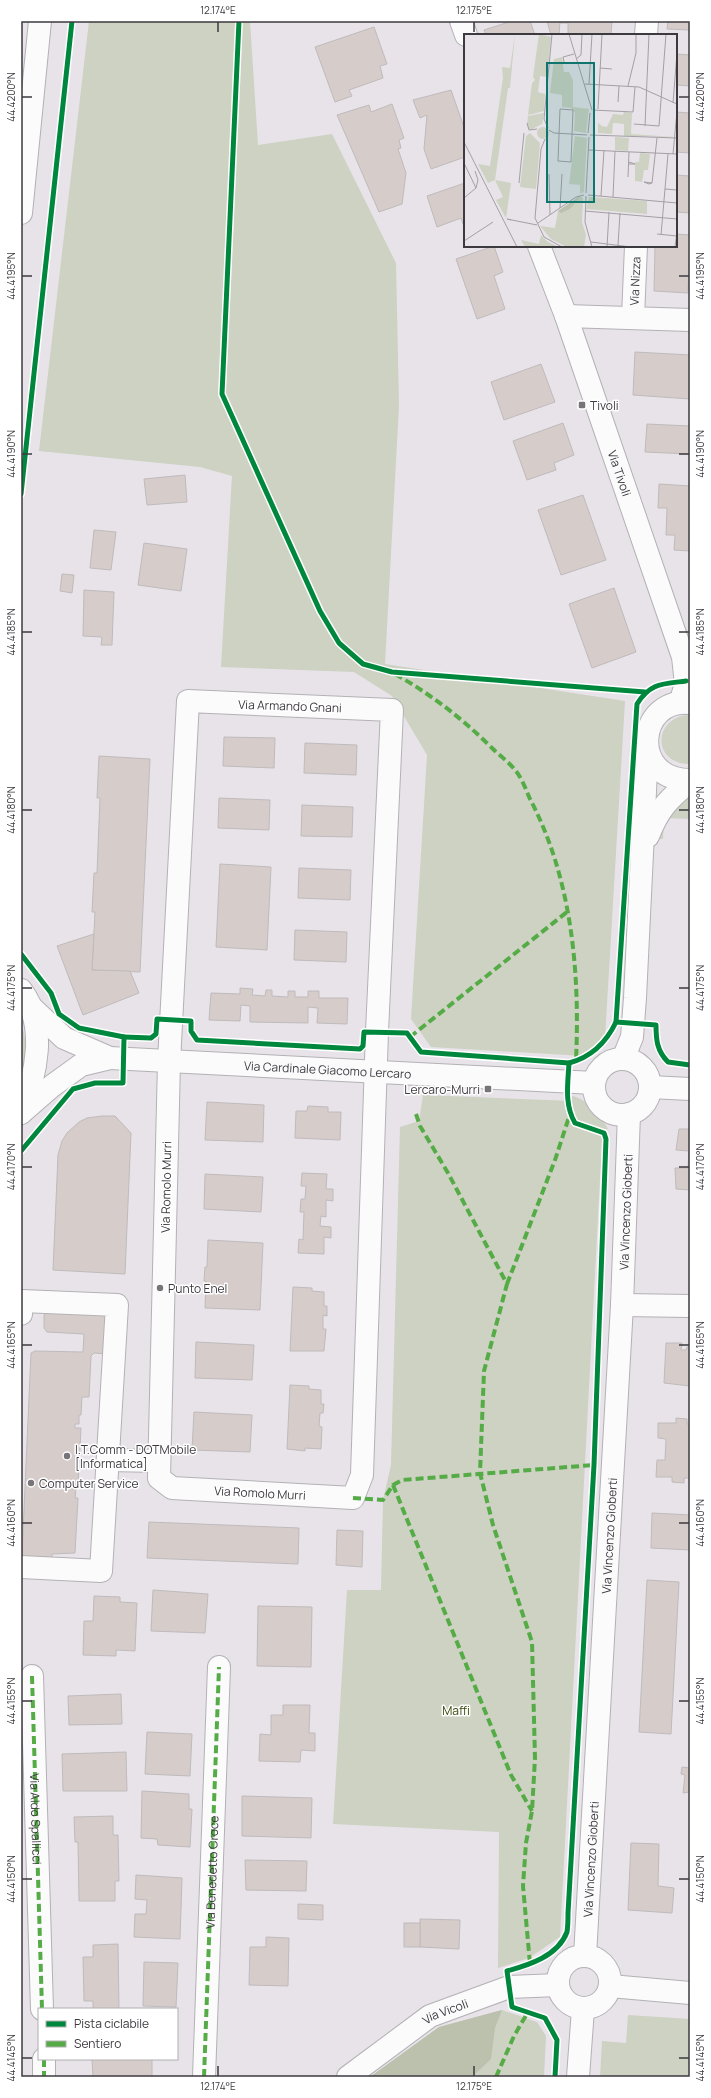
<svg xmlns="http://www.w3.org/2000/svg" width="711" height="2098" font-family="Manrope,sans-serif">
<rect width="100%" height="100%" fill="#e7e3e9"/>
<!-- green -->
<g fill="#cdd2c3">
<path d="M89,21H250L258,145L332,134L396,263L399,406L385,664L625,701L605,1038L584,1056L431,1047L411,1019L427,755L392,696L354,672L221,667L232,476L200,467L39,451Z"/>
<path d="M686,715L690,716V764H688C654,763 652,721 686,715Z"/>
<path d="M690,793V819L664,818L663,839H660L661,818Z"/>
<path d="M21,1025C29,1043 26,1063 21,1082Z"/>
<path d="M423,1095L572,1101V1096C589,1100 600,1114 608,1129H603L602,1141L560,1937L529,1958L498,1968L499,1832L333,1824L347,1590H381L383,1500L391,1465L400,1127L419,1121Z"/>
<path d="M502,2010L537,2022L546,2036L544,2077H370L439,2027Z"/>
<path d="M628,2015L690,2019V2077H600L602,2041L626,2043Z"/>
</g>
<!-- forest -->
<path fill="#bcc1ae" d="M502,2010L495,2028L491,2059L472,2077H370L439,2027Z"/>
<!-- building -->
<g fill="#d6cdcb" stroke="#bfbabb">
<path d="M512,21H530L535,35H486L484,30Z"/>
<path d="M547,21H560L559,35H551Z"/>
<path d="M560,21H612L611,35H568V23H560Z"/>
<path d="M668,21H690V30L667,29Z"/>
<path d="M374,27L387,64L380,66L383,78L349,90L352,96L335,102L315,47Z"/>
<path d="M676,54L690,55V86L676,85Z"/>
<path d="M451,90L465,130V157L431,169L424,149L427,115L420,118L413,100Z"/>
<path d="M392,104L404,138L399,140L401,148L398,149L406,173L402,204L379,212L337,115L369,105L371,112Z"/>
<path d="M676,112L690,113V153L676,152Z"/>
<path d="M676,175L690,176V213L676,212Z"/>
<path d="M465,183V223L463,224L461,218L437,227L427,196Z"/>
<path d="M676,234L690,235L688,293L654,291L655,246H676Z"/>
<path d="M494,246L503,272L494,276L505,309L477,319L456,259Z"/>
<path d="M635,352L690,355V399L633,395Z"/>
<path d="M541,364L555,402L504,420L491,382Z"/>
<path d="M563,423L574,455L554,463L556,470L527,480L513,441Z"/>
<path d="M647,424L690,426V454L645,452Z"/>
<path d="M185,475L187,502L147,505L144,479Z"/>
<path d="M659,484L690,486V551L674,550L675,535H666L667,508H658Z"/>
<path d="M583,495L606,560L561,575L538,510Z"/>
<path d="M94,530L116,532L111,570L90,568Z"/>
<path d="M144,543L187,549L181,591L138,585Z"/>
<path d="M62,574L74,575L72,593L60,591Z"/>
<path d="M614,588L636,652L592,668L569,604Z"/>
<path d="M84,590L114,592L112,645H101L102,637L83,636Z"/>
<path d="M224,737L275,738L274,768L223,766Z"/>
<path d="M305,743L357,745L356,775L304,773Z"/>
<path d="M99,756L150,759L140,972L92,970L95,912H92L94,873H97L100,798H97Z"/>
<path d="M219,798L270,800L269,830L218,828Z"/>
<path d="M302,805L353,807L352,837L301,836Z"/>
<path d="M220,864L271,867L267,950L216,947Z"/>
<path d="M299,868L351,870L350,900L298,898Z"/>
<path d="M295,930L347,932L346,962L294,960Z"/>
<path d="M94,934L92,970L130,971L139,993L83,1015L57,946Z"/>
<path d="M240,988L253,989L252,995L265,996L266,990H272V996L288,997V991H295V997H308V991H319V998H348L347,1024L317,1023L318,1008L308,1007V1023L250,1022V1006L241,1005L240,1021L209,1020L211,993L240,994Z"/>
<path d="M207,1102L264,1105L263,1142L205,1140Z"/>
<path d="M308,1106L328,1107V1112H341L340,1140L295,1138L296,1111H307Z"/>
<path d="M102,1116H115L131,1133L125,1274L53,1270L58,1155L62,1141L67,1133L79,1122L87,1118Z"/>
<path d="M679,1129H690V1190L676,1189L675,1168H688L689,1151L676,1150Z"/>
<path d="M302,1173L327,1174L326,1189H333V1201L326,1200V1217L321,1216L320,1226L331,1227V1238L324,1237V1254L298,1253L299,1239L303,1240L304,1212H300L301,1199H305L306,1186H301Z"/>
<path d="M205,1174L263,1177L261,1212L204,1209Z"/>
<path d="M208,1240L263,1243L260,1310L205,1308L206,1281H204L205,1267H207Z"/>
<path d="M293,1287L312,1288V1291L324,1292V1306H327V1316L323,1315V1329H326L324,1351H290Z"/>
<path d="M48,1311L110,1314L108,1354L94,1353L91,1356L89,1397H82L81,1415H79V1424H75V1428H81L78,1485H72V1489H76L75,1498H78L75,1553L52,1554V1561L25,1560L22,1555L31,1353L35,1351L83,1352L84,1334L47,1332L44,1328V1315Z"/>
<path d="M196,1342L254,1345L252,1380L195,1378Z"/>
<path d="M666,1343H682L681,1350H686L687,1347H690V1386L664,1383Z"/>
<path d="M290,1385L309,1386V1389L321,1390V1404H324L323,1413H320L319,1426L322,1427L321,1449L305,1448V1451L287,1449Z"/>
<path d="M194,1412L252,1415L250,1452L192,1450Z"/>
<path d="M676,1418L687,1419V1424H690V1478H684V1483L672,1482V1477H656L657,1460H665L666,1439L658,1438V1423H676Z"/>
<path d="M652,1513L690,1515V1550L651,1548Z"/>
<path d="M149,1522L299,1528L298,1564L147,1558Z"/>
<path d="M337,1530L363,1531L362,1567L336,1565Z"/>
<path d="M647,1580L679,1582L671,1734L639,1732Z"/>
<path d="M153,1590L208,1594L205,1633L151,1631Z"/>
<path d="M94,1596L120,1597V1602L137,1603L135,1651L116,1650V1656L83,1655L84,1621H93Z"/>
<path d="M258,1606L312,1607L311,1667L257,1666Z"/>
<path d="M121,1694L122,1724L69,1725L68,1696Z"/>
<path d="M283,1705H310L309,1733H315V1751L301,1750L300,1762L259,1761L260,1734L271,1735V1715H283Z"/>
<path d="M147,1732L192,1734L190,1776L145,1774Z"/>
<path d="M126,1752L127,1791H63L62,1754Z"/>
<path d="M682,1767L690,1768V1792L683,1793L685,1775L681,1774Z"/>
<path d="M142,1791L189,1794V1809H192L190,1847L158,1845L157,1839L141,1838Z"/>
<path d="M242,1796L312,1798L311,1838L242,1836Z"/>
<path d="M113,1816V1835H118L119,1881H115V1901H79L78,1842H75L74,1817Z"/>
<path d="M631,1843L659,1844L658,1886L674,1888L672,1913L628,1910Z"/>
<path d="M245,1860L307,1861L306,1891L246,1890Z"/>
<path d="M136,1875L182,1878L180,1939L134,1937L135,1914H146L147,1900L135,1899Z"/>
<path d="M298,1904L323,1905V1920L298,1919Z"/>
<path d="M420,1919L460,1920L459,1949L420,1947Z"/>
<rect x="404" y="1923" width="16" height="24"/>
<path d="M266,1937L289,1938L288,1986L249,1985L250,1947H266Z"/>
<path d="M118,1944L119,2009H93V2001H84L83,1957H93V1945Z"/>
<path d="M144,1962L178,1963L176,2007L143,2006Z"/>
<path d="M92,2059H152V2077H93Z"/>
</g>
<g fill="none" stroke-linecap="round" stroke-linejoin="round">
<!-- minor casing -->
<g stroke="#b4b1b5" stroke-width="24">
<g id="minor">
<path d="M461,21L466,35"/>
<path d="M646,35L647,21"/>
<path id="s1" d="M539,246L566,316L683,657L686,684L680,703"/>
<path d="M566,316L690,320"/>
<path id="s2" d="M633,317L636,246"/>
<path d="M188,701L392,710L377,1032L362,1475L353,1498L172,1488L159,1478L169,1062Z"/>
<path d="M690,703C637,697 629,780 690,780"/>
<path d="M648,836C659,808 668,800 690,781"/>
<path id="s3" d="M32,1008L64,1038L110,1058L594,1083"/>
<path d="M623,1059L632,1037L635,998L647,750"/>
<circle cx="622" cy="1087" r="28"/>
<path d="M650,1087L690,1089"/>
<path d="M21,1113L52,1086L81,1065L110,1058"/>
<path d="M622,1305L690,1306"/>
<path d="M21,1314L22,1301L117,1305L101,1571L21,1567"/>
<path d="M108,1460L159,1461"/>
<path d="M32,1676L42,2009"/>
<circle cx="584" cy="1982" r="26"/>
<path id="s4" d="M585,1956L622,1305L629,1114"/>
<path d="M610,1986L690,1993"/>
<path d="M44,2059V2077"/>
<path d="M204,2077L219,1667"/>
<path id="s5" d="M348,2077L430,2016L509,1987L558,1985"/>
<path d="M578,2077L583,2009"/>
</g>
</g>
<!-- major casing -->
<g stroke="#b4b1b5" stroke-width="24">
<g id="major">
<path d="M21,213L40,21"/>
<path d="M21,990C48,1025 36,1076 21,1113"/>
</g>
</g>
<!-- minor -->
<use href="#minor" stroke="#fbfbfc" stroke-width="22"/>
<!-- major -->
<use href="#major" stroke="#fbfbfc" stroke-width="22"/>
<!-- quiet -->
<g stroke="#55ac46" stroke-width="4" stroke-dasharray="8 4" stroke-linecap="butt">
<path d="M395,674C432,695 463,719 493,749C500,756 509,762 515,770C522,778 526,790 530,799C572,879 580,972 576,1061"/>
<path d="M410,1037L567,912"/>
<path d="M416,1114L420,1126L448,1173L507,1284L484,1371L480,1473L493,1525L532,1642L535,1758L532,1811L526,1843L523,1886L530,1964"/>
<path d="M507,1284L555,1160L570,1114"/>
<path d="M393,1485L511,1775L532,1811"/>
<path d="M353,1498L383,1500L393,1485L402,1480L594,1465"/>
<path id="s6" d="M32,1676L42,2009"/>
<path d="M44,2059V2077"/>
<path id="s7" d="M204,2077L219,1667"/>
<path d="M496,2077L514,2036L528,2012"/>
</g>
<!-- cycleway casing -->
<g stroke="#fff" stroke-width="8">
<g id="cycleway">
<path d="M239,21L222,394L320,611L339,643L363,664L392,672L645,692"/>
<path d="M21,494L72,21"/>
<path d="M21,954L51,993L59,1014L79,1028L124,1037L123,1083H95L73,1089L21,1151"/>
<path d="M616,1022L656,1025C656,1040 657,1051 668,1062L690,1065"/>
<path d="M124,1037L151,1038L156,1034L157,1019L191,1021V1031L197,1040L360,1049L363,1046L364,1032L407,1033L421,1052L569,1063C592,1057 606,1043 616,1022L637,704C650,683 662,684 686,681"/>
<path d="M555,2077L557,2040L545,2018L512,2007L507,1971C529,1965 558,1956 567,1932C568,1926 568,1919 568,1913L594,1465L606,1139L604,1133L575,1123C564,1104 568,1083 569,1063"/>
</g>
</g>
<!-- cycleway -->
<use href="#cycleway" stroke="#00873e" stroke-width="5"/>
</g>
<!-- ticks -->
<path fill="none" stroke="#3d3a3f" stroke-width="1.5" d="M218,22V32M474,22V32M22,97H32M679,97H689M22,276H32M679,276H689M22,454H32M679,454H689M22,632H32M679,632H689M22,810H32M679,810H689M22,988H32M679,988H689M22,1167H32M679,1167H689M22,1345H32M679,1345H689M22,1523H32M679,1523H689M22,1701H32M679,1701H689M22,1879H32M679,1879H689M22,2058H32M679,2058H689M218,2066V2076M474,2066V2076"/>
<!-- markers -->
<g fill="#78757a" stroke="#fff" stroke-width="1.5">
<rect x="578" y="401" width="8" height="8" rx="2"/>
<rect x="484" y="1085" width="8" height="8" rx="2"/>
<circle cx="160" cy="1288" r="4"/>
<circle cx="67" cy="1456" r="4"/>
<circle cx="31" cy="1483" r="4"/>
</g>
<g text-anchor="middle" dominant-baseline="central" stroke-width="3" stroke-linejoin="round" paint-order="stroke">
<!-- street labels -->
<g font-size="12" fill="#3d3a3f" stroke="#fff">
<text stroke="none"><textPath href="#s2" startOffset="36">Via Nizza</textPath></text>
<text stroke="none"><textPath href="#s1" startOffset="241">Via Tivoli</textPath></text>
<text transform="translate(290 706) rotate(2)">Via Armando Gnani</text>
<text stroke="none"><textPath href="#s3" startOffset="312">Via Cardinale Giacomo Lercaro</textPath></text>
<text transform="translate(166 1187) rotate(-89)">Via Romolo Murri</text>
<text stroke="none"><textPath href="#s4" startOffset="745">Via Vincenzo Gioberti</textPath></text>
<text transform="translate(260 1493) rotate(3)">Via Romolo Murri</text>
<text stroke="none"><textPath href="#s4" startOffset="421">Via Vincenzo Gioberti</textPath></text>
<text stroke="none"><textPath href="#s6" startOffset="143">Via Aldo Spallicci</textPath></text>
<text stroke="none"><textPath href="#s4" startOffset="97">Via Vincenzo Gioberti</textPath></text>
<text stroke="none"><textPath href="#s7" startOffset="205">Via Benedetto Croce</textPath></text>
<text stroke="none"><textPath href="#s5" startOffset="118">Via Vicoli</textPath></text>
</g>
<!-- poi labels -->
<g font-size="12" fill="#3d3a3f" stroke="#fff" text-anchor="start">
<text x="590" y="405">Tivoli</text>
<text x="480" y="1089" text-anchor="end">Lercaro-Murri</text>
<text x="168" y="1288">Punto Enel</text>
<text x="75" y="1449">I.T.Comm - DOTMobile<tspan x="75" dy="14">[Informatica]</tspan></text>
<text x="39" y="1483">Computer Service</text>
</g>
<!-- park labels -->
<g font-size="12" fill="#394909" stroke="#fff">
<text x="456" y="1710">Maffi</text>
</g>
</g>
<!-- overview -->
<g transform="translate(464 34)">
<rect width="213" height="213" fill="#e7e3e9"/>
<path d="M51,0L46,54H44L31,146L47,149L42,184L32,166L39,163L31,146L24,149L14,130L26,132L39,44L38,33L46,34ZM75,0L87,3L83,43L76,42L74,58L81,60L80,77L64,81L68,49L71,46L69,43ZM98,23L100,38H105L109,46V73L125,75L122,99L110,97L111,79L107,74L98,73V61L86,59L90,25ZM160,78L168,79L167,100L210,103L160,102V90L149,89L148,100L134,99V89L138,92L143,93L149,80L159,81ZM80,79L78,90L66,96L63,91L64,82ZM73 99a6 6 0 1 1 12 0a6 6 0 1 1-12 0ZM66,99L76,109L72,155L56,153L62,102ZM111,102L123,104L120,158L116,160V151L105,150ZM151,103L165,104L164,117L151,116ZM176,119L186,120L184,136H180L178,148L171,147V128H175ZM116,162L119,164L118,188L122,201L120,213H103L87,205L76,192L91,194L94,177ZM125,163L183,167V180L122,175ZM77,201L84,208L95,213H61L57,206L75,210Z" fill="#cdd2c3"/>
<path d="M116,162L106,175L97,179L94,177Z" fill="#bcc1ae"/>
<path fill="none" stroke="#a39fa5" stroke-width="1" d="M105,0L128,76M112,25L117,21L118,0M100,28L99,23L110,20M136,34L148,35M121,50L175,53L213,70M125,50L128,0M164,52L172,19V0M154,68L155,52M209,69L213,19M96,75L109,76L107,128L94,127ZM134,75L138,0M129,76L169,78L171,53M63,89L65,96L73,95M170,90L195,92L202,0M181,92L185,0M84,94L80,85L88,0M85,96L90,99L123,101M124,99L126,79M126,101L213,104M81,105L77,115L71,184L80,203L98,213M0,108L53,213M124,116L213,120M209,120L213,77M0,129L12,154L0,164M165,130H171L165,128M11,137L14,146L12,154M85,140L86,181M164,143L165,118M55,149L60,99M188,149L180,148L185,150L188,149L193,104M201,155L213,156M122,159L125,103M124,161L213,169M122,162L121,188L128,213M137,162L140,116M149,163L151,117M96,174L98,140M121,177L213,185M47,186L43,185L73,191M74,189L112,163L120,161M193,200L213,202M197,201L204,120M0,207L29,188M127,208L167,213M154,211L156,179M143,213L145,178M211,213L213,198"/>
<path fill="#0f766e" fill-opacity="0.15" stroke="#0f766e" stroke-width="2" d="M83,29H130V168H83Z"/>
<rect width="213" height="213" fill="none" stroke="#3d3a3f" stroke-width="2"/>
</g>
<!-- border -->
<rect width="711" height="2098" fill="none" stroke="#ffffff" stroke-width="44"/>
<!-- legend -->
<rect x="38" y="2008" width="140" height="52" fill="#ffffff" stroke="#b1b0b2"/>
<rect x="46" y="2021" width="20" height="6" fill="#00873e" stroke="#b1b0b2"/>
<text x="74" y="2028" font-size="12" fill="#3d3a3f">Pista ciclabile</text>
<rect x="46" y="2041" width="20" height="6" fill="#55ac46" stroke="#b1b0b2"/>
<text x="74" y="2048" font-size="12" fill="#3d3a3f">Sentiero</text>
<rect x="22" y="22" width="667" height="2054" fill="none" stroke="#3d3a3f" stroke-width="1.5"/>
<g font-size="10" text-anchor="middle" fill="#3d3a3f">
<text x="218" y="14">12.174°E</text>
<text x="474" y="14">12.175°E</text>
<text transform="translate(11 97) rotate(-90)" y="4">44.4200°N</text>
<text transform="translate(700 97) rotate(-90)" y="4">44.4200°N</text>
<text transform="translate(11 276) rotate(-90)" y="4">44.4195°N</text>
<text transform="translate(700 276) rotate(-90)" y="4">44.4195°N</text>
<text transform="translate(11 454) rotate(-90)" y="4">44.4190°N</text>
<text transform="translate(700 454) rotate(-90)" y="4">44.4190°N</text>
<text transform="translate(11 632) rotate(-90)" y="4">44.4185°N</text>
<text transform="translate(700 632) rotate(-90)" y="4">44.4185°N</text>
<text transform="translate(11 810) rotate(-90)" y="4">44.4180°N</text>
<text transform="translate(700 810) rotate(-90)" y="4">44.4180°N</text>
<text transform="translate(11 988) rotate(-90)" y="4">44.4175°N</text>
<text transform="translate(700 988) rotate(-90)" y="4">44.4175°N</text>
<text transform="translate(11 1167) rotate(-90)" y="4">44.4170°N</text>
<text transform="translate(700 1167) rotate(-90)" y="4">44.4170°N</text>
<text transform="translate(11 1345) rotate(-90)" y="4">44.4165°N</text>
<text transform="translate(700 1345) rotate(-90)" y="4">44.4165°N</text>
<text transform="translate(11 1523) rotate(-90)" y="4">44.4160°N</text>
<text transform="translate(700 1523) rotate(-90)" y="4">44.4160°N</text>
<text transform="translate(11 1701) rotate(-90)" y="4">44.4155°N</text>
<text transform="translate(700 1701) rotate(-90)" y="4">44.4155°N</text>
<text transform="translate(11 1879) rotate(-90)" y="4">44.4150°N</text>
<text transform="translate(700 1879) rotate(-90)" y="4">44.4150°N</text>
<text transform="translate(11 2058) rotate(-90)" y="4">44.4145°N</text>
<text transform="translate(700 2058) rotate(-90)" y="4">44.4145°N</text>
<text x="218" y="2090">12.174°E</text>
<text x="474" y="2090">12.175°E</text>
</g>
</svg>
